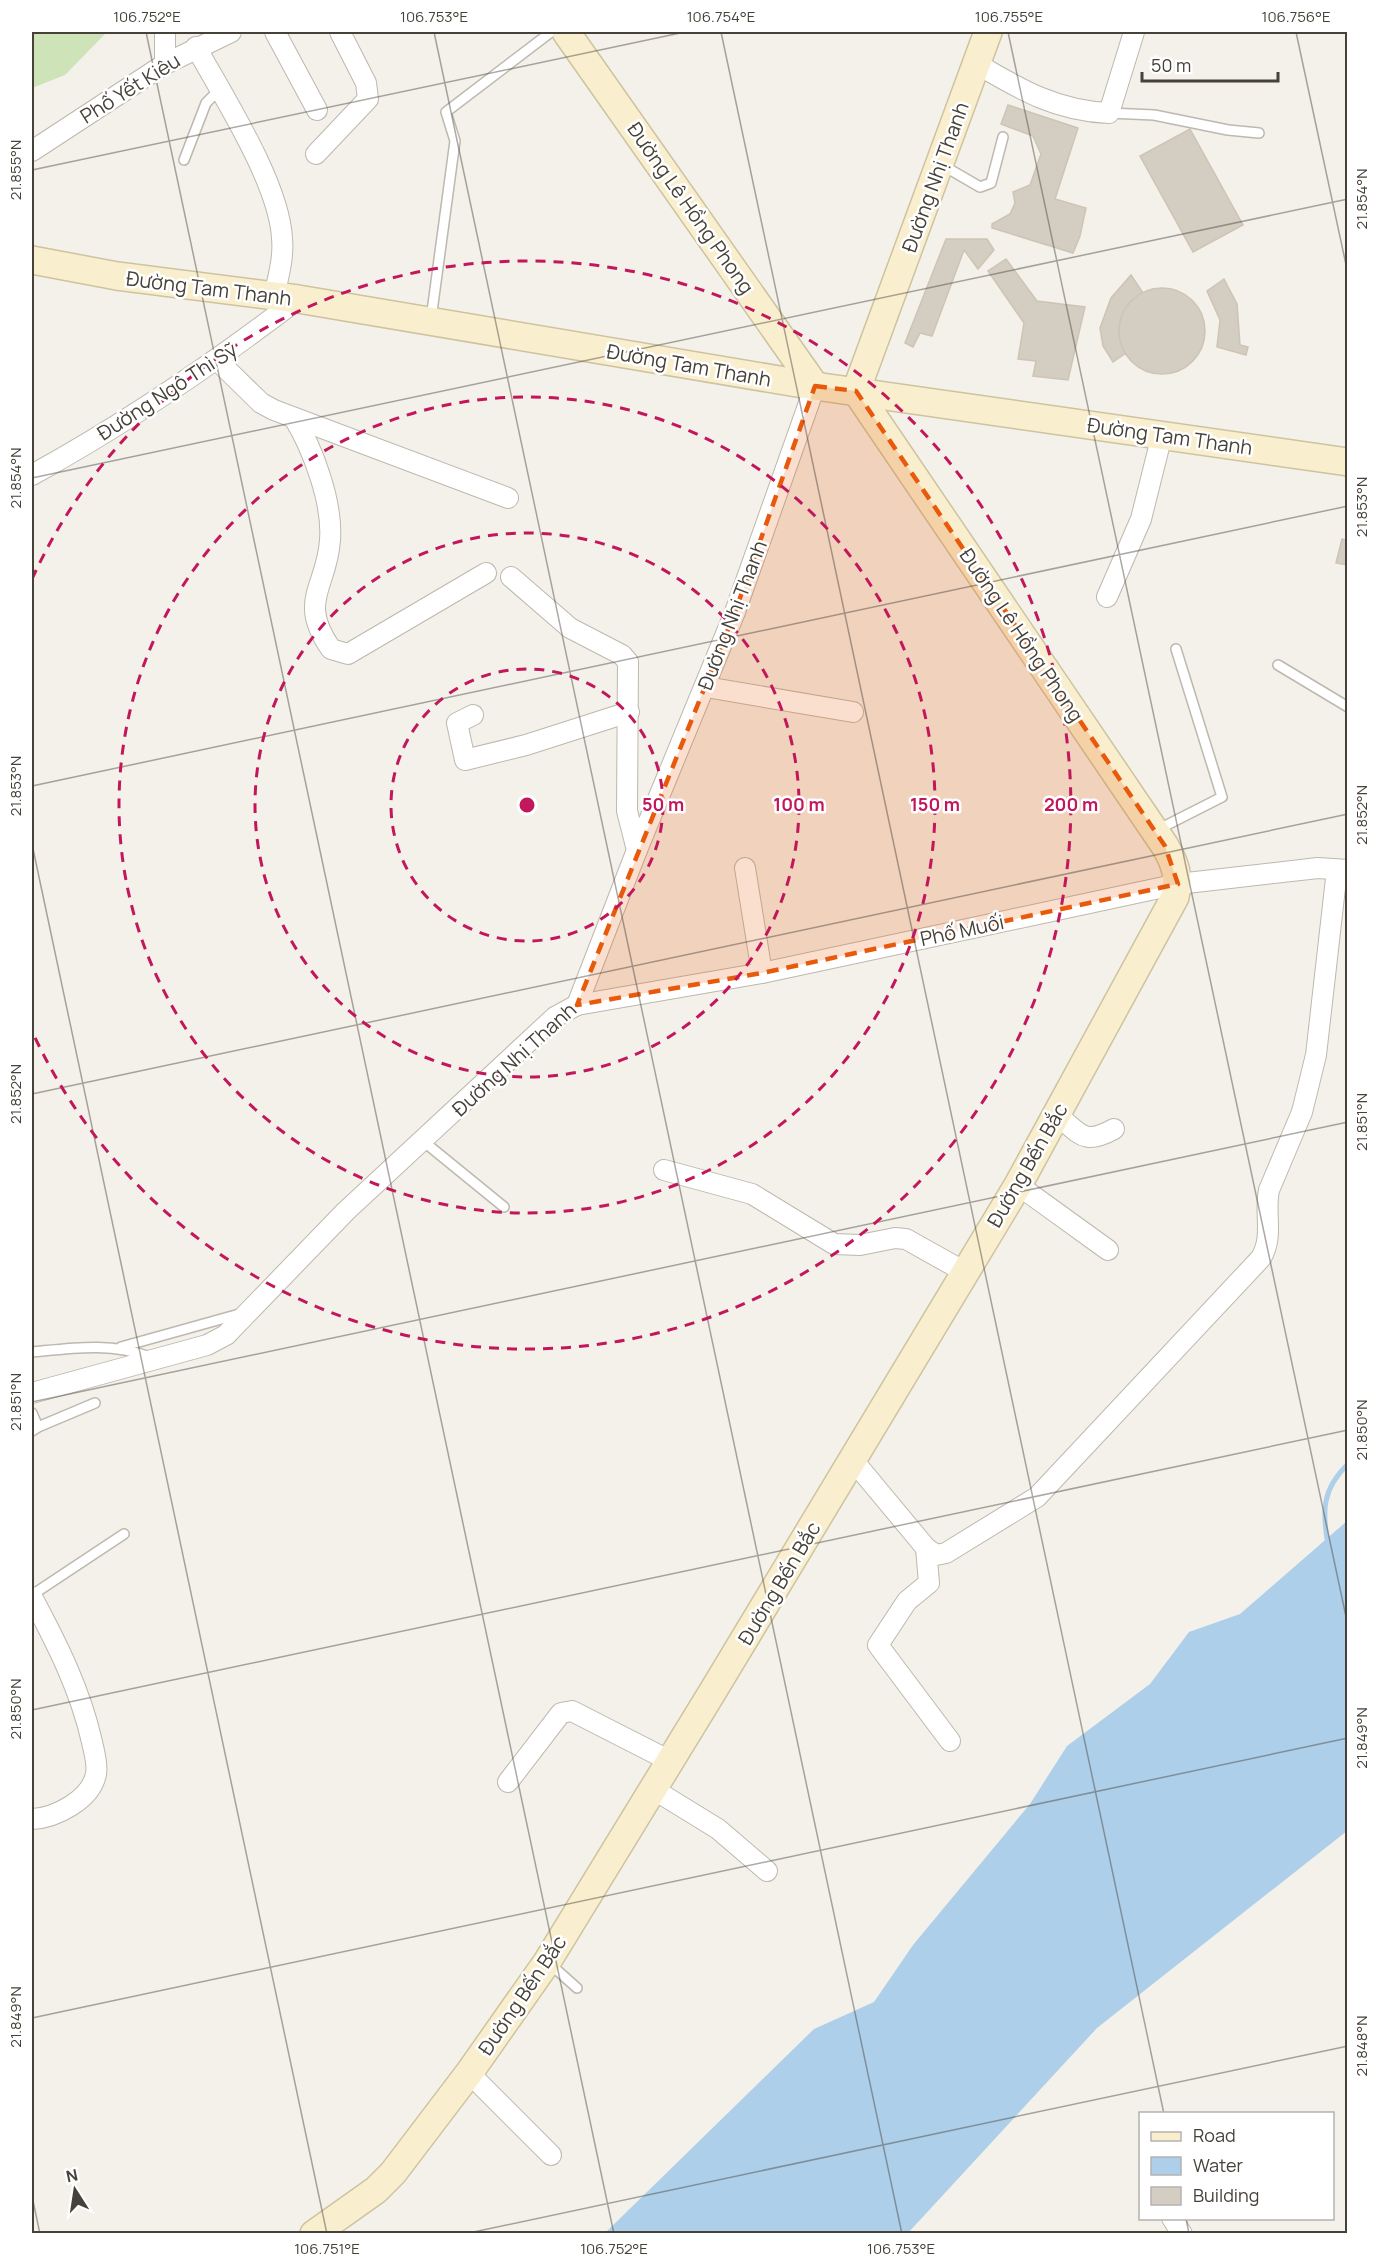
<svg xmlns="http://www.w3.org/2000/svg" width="1379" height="2265" font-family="Manrope,sans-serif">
<rect width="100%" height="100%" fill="#f3f1ea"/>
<!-- green -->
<path fill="#cfe3b8" d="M32,32H107L65,75L32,88Z"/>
<!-- water -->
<path fill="#aecfe9" d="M1347,1521V1831L1097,2028L908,2233H605L814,2029L874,2002L913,1945L1030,1804L1067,1746L1150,1684L1189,1632L1240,1614Z"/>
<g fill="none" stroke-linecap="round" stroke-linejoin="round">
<!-- stream -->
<path stroke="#aecfe9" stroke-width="5" d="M1328,1545C1322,1511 1322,1489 1348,1464"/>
</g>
<!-- building -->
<g fill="#d4cdc1" stroke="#cec4b5" stroke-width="1.5">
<path d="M1008,105L1078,128L1055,199L1086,208L1080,236L1073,253L992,228V224L1010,214L1015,203L1013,192L1030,185L1041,154L1033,136L1001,124Z"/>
<path d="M1190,129L1243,225L1193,252L1140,156Z"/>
<path d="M946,239H987L994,250L978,269L964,250L932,336L920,333L913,347L905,343Z"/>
<path d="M1006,259L1037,301L1085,307L1068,380L1033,376L1036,361L1018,359L1024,323L988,271Z"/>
<path d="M1131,275L1143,293L1124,312L1119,330L1126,353L1113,362L1103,346L1100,328L1111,298Z"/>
<path d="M1224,279L1237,304L1240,345L1248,347L1246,355L1217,347L1220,320L1207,291Z"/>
<circle cx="1162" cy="331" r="43"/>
<path d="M1342,539L1348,541V565L1336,563Z"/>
</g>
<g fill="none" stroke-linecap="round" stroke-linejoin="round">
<!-- lane casing -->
<g stroke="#beb8ae" stroke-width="12">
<g id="lane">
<path d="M1109,113L1154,115L1228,130L1259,133"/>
<path d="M184,160L206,103L219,90"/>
<path d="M942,165L980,187L991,183L1003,137"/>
<path d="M431,319L455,141L446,112L551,32"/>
<path d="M1278,665L1348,707"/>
<path d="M1157,830L1222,797L1176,649"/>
<path d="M423,1141L504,1207"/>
<path d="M121,1347L243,1313"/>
<path d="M32,1352C73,1348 111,1342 150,1357"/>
<path d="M32,1413L38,1427L32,1431"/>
<path d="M38,1427L95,1403"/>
<path d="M32,1595L124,1534"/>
<path d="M549,1963L577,1988"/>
</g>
</g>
<!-- street casing -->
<g stroke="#beb8ae" stroke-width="22">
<g id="street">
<path d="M165,32V64"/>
<path d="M275,32L317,110"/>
<path d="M196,47C224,98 279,183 282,238C284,258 278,277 274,297"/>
<path d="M977,64C1021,90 1057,111 1109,113L1134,32"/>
<path d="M32,151L165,64L231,32"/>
<path d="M316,154L368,99L366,83L340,32"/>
<path d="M218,361L261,403L274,410L508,498"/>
<path d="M294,418C313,449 333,503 330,540C327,588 297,600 331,649L348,654L486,573"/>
<path d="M32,475C125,424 213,364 298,299"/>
<path d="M511,577L570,628L622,655L628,662L627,811L637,850"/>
<path d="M1107,597L1141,519L1162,435"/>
<path d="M706,687L853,712"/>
<path d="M473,715L457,723L465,760L526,745L629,712"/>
<path d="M745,868L762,973"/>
<path d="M577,1005L762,973L1178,884L1318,868L1348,870"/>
<path d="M1056,1114C1081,1134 1083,1146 1114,1129"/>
<path d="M664,1170L752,1194L834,1244L860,1245L895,1238L906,1239L965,1272"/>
<path d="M1018,1185L1108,1250"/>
<path d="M32,1393L207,1345L226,1335L346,1211L555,1017L577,1005L637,850L735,612L815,386"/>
<path d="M852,1459L926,1548L936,1555L946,1553L1037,1497L1261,1258C1274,1236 1264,1214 1269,1190L1302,1112L1316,1055L1337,870"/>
<path d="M926,1548L929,1583L907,1601L878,1645L950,1741"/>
<path d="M32,1597C57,1644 80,1689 92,1742C94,1752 98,1764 96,1774C91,1800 55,1818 32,1819"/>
<path d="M508,1782L561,1713L572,1711L670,1761"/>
<path d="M653,1789L718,1829L767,1871"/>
<path d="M469,2073L551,2155"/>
<path d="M1172,2218L1182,2234"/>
</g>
</g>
<!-- secondary casing -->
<g stroke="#cec39f" stroke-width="30">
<g id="secondary">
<path d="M566,32L815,386"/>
<path d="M32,260L117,276L298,299L815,386L1348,462"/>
<path d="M314,2234L376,2190L393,2173L469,2073L547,1962L713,1691L1018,1185L1175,897C1180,877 1175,863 1165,846L856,391L988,32"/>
</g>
</g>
<!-- lane -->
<use href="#lane" stroke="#fff" stroke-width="9"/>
<!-- street -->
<use href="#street" stroke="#fff" stroke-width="20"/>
<!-- secondary -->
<use href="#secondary" stroke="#f9efcf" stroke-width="27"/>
</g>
<!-- marked area -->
<path fill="#e8590c" fill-opacity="0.2" stroke="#e8590c" stroke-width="4.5" stroke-dasharray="12 8" stroke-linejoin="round" d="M815,386L856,391L1165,846L1178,884L762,973L577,1005L735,612Z"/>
<!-- ticks -->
<path fill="none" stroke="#464139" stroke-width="1.5" stroke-opacity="0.45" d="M146,32L614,2234M434,32L902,2234M721,32L1164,2114M1008,32L1348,1626M1296,32L1348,274M32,170L685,32M32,478L1348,199M32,786L1348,506M32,844L327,2234M32,1094L1348,814M32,1402L1348,1122M32,1710L1348,1430M32,2018L1348,1738M32,2196L40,2234M1186,2218L1189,2234M464,2234L1348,2046"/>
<!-- distance rings -->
<g fill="none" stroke="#c2185b" stroke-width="3" stroke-dasharray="10 8">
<circle cx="527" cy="805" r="136"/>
<circle cx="527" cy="805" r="272"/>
<circle cx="527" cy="805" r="408"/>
<path d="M32 579A544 544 0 1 1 32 1031"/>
</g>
<g text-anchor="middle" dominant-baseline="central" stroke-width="5" stroke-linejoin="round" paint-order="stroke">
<!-- street labels -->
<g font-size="20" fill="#464139" stroke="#fff">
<text transform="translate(130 88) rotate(-32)">Phố Yết Kiêu</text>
<text transform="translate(935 177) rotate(-70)">Đường Nhị Thanh</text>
<text transform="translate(691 208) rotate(55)">Đường Lê Hồng Phong</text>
<text transform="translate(209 288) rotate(7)">Đường Tam Thanh</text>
<text transform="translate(689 365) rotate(10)">Đường Tam Thanh</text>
<text transform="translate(167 391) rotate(-33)">Đường Ngô Thì Sỹ</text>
<text transform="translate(1170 436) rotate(8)">Đường Tam Thanh</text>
<text transform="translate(732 615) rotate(-69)">Đường Nhị Thanh</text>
<text transform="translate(1022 635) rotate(56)">Đường Lê Hồng Phong</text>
<text transform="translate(962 930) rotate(-12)">Phố Muối</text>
<text transform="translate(514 1059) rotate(-42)">Đường Nhị Thanh</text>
<text transform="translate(1027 1165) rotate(-60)">Đường Bến Bắc</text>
<text transform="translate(779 1583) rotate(-59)">Đường Bến Bắc</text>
<text transform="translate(522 1995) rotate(-56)">Đường Bến Bắc</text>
</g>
</g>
<circle cx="527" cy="805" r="9" fill="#c2185b" stroke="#fff" stroke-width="3"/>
<g font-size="18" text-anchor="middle" font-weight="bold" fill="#c2185b" stroke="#fff" stroke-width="5" stroke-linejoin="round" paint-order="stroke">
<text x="663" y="811">50 m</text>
<text x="799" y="811">100 m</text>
<text x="935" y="811">150 m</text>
<text x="1071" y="811">200 m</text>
</g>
<!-- border -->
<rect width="1379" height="2265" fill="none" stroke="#ffffff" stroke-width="66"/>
<!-- legend -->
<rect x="1139" y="2112" width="195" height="108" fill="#ffffff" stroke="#b5b3b0" stroke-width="1.5"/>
<rect x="1151" y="2132" width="30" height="9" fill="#f9efcf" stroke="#b5b3b0" stroke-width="1.5"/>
<text x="1193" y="2142" font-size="18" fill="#464139">Road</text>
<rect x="1151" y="2157" width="30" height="18" fill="#aecfe9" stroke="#b5b3b0" stroke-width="1.5"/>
<text x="1193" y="2172" font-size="18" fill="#464139">Water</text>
<rect x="1151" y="2187" width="30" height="18" fill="#d4cdc1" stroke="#b5b3b0" stroke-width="1.5"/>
<text x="1193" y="2202" font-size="18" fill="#464139">Building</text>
<!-- north arrow -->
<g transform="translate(75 2190) rotate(348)" stroke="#ffffff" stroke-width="4.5" paint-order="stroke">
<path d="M0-4.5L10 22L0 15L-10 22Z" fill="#464139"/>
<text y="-9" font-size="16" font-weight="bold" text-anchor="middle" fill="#464139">N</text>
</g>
<!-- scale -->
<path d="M1142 72v9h136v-9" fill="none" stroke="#464139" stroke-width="3"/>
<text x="1151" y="72" font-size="18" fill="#464139" stroke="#ffffff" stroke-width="4.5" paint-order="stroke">50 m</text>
<rect x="33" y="33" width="1313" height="2199" fill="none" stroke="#464139" stroke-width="2"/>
<g font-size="15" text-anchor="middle" fill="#464139">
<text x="147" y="22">106.752°E</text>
<text x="434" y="22">106.753°E</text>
<text x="721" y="22">106.754°E</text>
<text x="1009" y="22">106.755°E</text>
<text x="1296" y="22">106.756°E</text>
<text transform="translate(16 170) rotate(-90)" y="5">21.855°N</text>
<text transform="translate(1362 199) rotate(-90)" y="5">21.854°N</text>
<text transform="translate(16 478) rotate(-90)" y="5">21.854°N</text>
<text transform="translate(1362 507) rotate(-90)" y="5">21.853°N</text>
<text transform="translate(16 786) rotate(-90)" y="5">21.853°N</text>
<text transform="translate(1362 815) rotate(-90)" y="5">21.852°N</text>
<text transform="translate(16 1094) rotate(-90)" y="5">21.852°N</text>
<text transform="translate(1362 1122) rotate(-90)" y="5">21.851°N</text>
<text transform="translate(16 1402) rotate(-90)" y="5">21.851°N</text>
<text transform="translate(1362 1430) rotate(-90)" y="5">21.850°N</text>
<text transform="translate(16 1709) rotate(-90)" y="5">21.850°N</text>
<text transform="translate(1362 1738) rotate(-90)" y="5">21.849°N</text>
<text transform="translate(16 2017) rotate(-90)" y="5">21.849°N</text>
<text transform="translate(1362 2046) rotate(-90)" y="5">21.848°N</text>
<text x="327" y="2254">106.751°E</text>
<text x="614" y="2254">106.752°E</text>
<text x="901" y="2254">106.753°E</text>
</g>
</svg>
